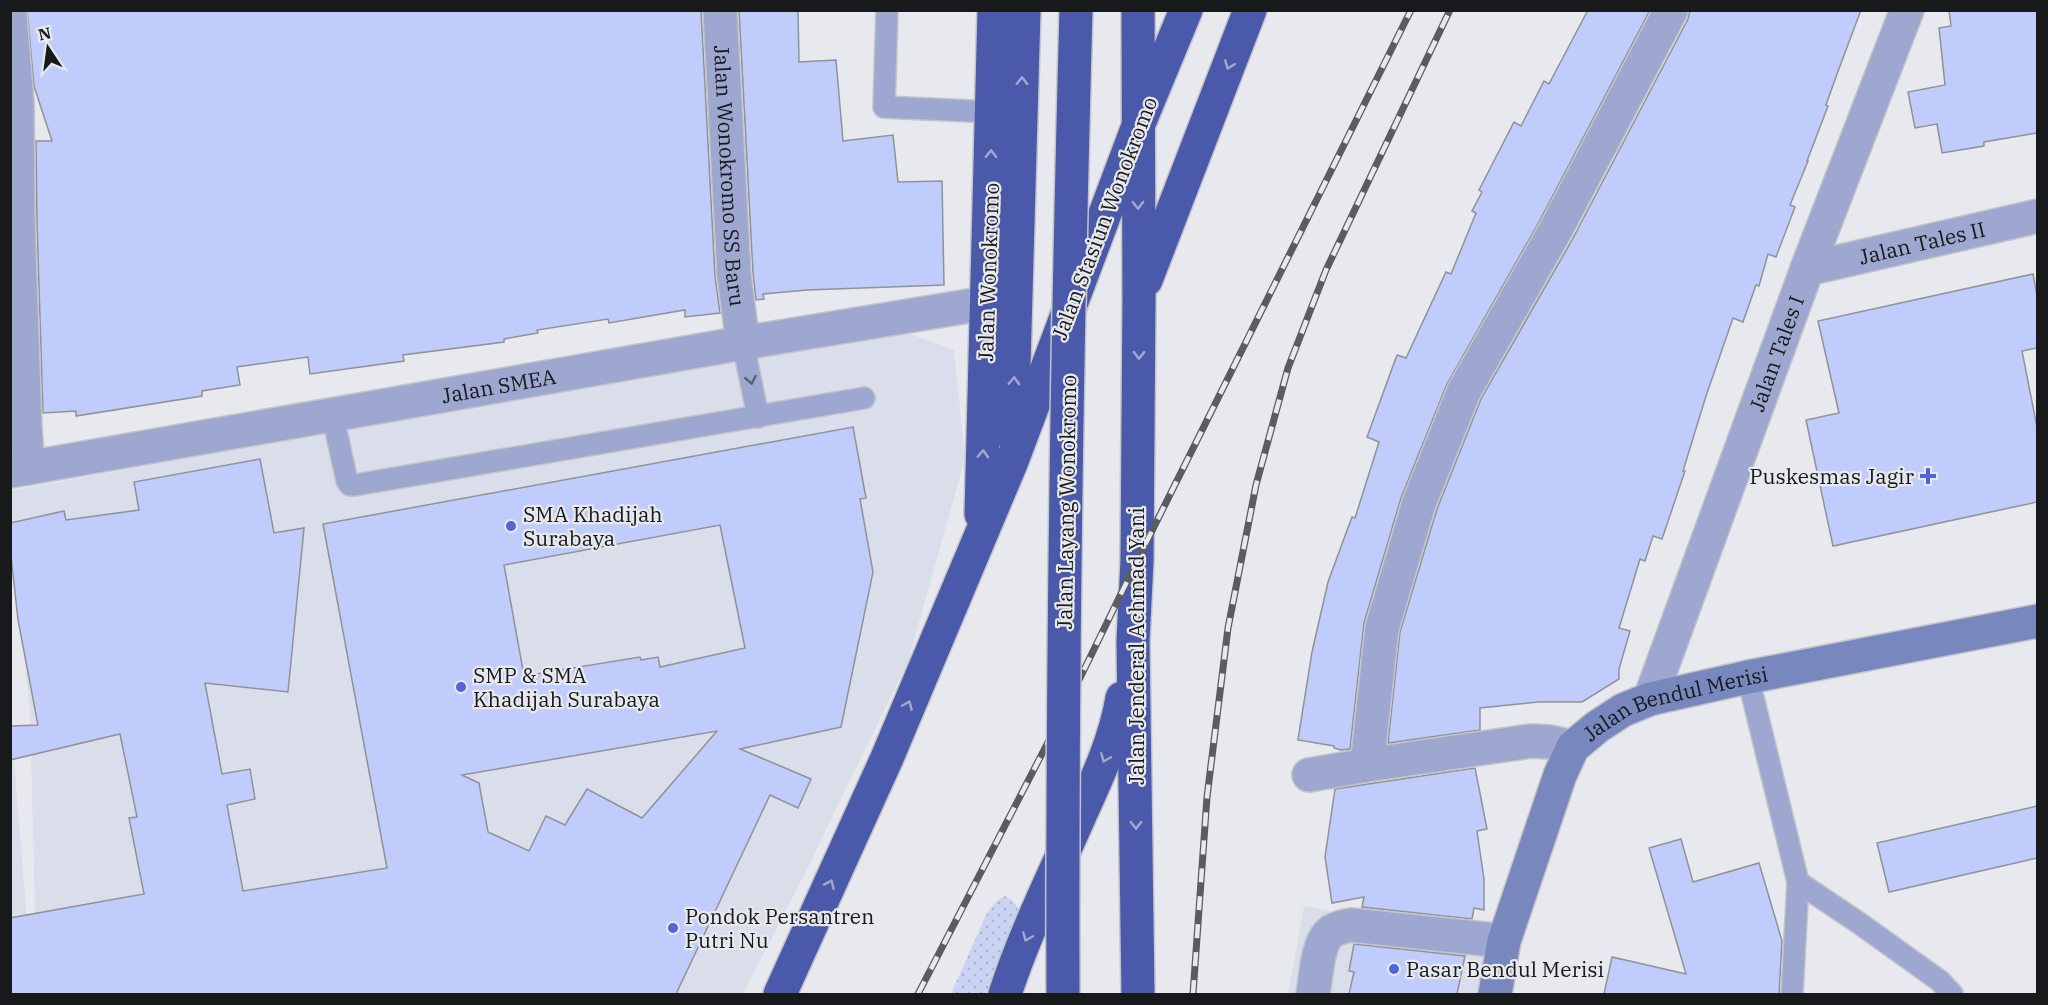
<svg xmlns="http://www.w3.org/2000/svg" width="2048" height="1005" font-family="'IBM Plex Serif',serif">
<defs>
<pattern id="grass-dots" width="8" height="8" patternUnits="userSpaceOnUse" patternTransform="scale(1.5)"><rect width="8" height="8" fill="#cad3f2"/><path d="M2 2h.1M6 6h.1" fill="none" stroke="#adb5cf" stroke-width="1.8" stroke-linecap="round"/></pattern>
</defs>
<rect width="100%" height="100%" fill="#e8e9ee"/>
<!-- built -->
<g fill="#dadeea">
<path d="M899,330L954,350L965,458L908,662L803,877L743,994H37L30,711L11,538L10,491L704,362Z"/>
<path d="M11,724L33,994H11Z"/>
<path d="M1304,906L1501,944L1490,994H1288Z"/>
</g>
<!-- grass -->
<path fill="url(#grass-dots)" d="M1005,896C1014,901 1017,904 1019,914L1003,994H951L987,913L997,901Z"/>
<!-- building -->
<g fill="#bfccfc" stroke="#909296" stroke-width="1.5" fill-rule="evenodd">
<path d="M27,10H701L715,276L720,313L685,317V310L609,323L608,319L537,330L538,333L504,339V342L403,355L404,361L310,374L308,357L237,367L240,385L202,391V396L76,416V411L43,413L37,223L36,141H52L34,86Z"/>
<path d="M739,10H798L799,62L836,60L843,141L893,135L898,182L942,181L944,285L807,290L763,294L764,299L756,300L753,273Z"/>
<path d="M1588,10H1650L1539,222L1447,384L1401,498L1364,623L1350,749L1341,750L1334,748V746L1298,740L1312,652L1328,582L1352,517L1355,518L1379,442L1367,437L1397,355L1406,358L1446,272L1451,274L1476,213L1472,211L1482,192L1479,190L1514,122L1521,126L1544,81L1549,84Z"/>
<path d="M1690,10H1861L1837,74L1826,105L1828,106L1807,161H1808L1790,205L1795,207L1776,257L1768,254L1759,286L1756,285L1743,322L1733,318L1706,396L1683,471H1685L1662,539L1653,536L1645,561L1640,559L1619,628L1630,631L1619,669V679L1582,702H1538L1480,708V730L1388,743L1400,632L1437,509L1481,399L1572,240L1688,19Z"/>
<path d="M1949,10H2037V133L1984,142V146L1942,153L1937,124L1915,128L1908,92L1945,85L1939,28L1951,26Z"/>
<path d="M2033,274L2037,295V348L2022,351L2037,427V502L1833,546L1806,420L1839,413L1818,321Z"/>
<path d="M853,427L866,498L860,499L873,572L841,727L740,749L811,779L798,808L770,795L676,994H10V918L144,894L129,818L137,817L120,734L10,760V726L38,725L18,620L10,546V523L64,511L66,520L139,510L134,482L260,459L274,533L304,528L288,692L205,683L222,774L250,769L255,799L227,805L243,891L387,868L323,524ZM720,525L745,648L660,667L658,657L641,660L640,657L524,676L504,565ZM717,731L642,818L587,789L565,825L546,816L529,851L488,832L479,783L462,775Z"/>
<path d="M1475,768L1487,829L1477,831L1484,879V910L1474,908L1472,919L1362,907L1364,897L1332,903L1325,857L1335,789Z"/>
<path d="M2037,806V858L1889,892L1877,843Z"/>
<path d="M1681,839L1693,882L1759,863L1782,941L1779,994H1604L1612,957L1686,974L1649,848Z"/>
<path d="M1354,944L1465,956L1457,994H1349L1354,972L1349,971Z"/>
</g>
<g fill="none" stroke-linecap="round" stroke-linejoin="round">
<!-- lane casing -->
<g stroke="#c3c4c8" stroke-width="24">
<g id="lane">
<path d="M887,10L884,107L992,112"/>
<path d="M743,343L758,417"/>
<path d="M332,413L347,481L350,485H355L864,398"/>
<path d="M1748,677L1798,882L1859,923L1940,981L1952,994"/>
<path d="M1792,994L1798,882"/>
</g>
</g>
<!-- street casing -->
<g stroke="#c3c4c8" stroke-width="36">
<g id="street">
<path id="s1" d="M720,10L734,275L743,343"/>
<path d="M10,17L17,103L18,223L25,428L28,468"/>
<path id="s2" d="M1807,269L2038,216"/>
<path id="s3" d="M10,471L743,343L987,303"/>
<path id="s4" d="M1650,699L1807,269L1907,10"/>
<path d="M1367,765L1382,628L1419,503L1464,391L1555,231L1671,10"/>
<path d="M1309,775L1367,765L1531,741L1550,742L1573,747"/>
<path d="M1313,994C1316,978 1317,941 1332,931C1338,928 1345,926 1351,925L1504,941"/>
</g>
</g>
<!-- secondary casing -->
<g stroke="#c3c4c8" stroke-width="36">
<g id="secondary">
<path id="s5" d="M1495,994L1504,941L1560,775L1573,747L1597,727L1623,710L1650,699L1748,677L2038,621"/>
</g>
</g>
<!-- highway casing -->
<g stroke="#c3c4c8" stroke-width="36">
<g id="highway">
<path d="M1138,10L1139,297L1137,561L1133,641L1138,994"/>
<path d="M1146,280L1250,10"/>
<path d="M1012,435L1024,10"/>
<path d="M981,514L994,10"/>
<path d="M780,994L887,758L1012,461L1138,126L1186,10"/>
<path d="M1005,994C1025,932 1056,871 1082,811C1099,774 1115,739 1122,698"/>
</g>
</g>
<!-- lane -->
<use href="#lane" stroke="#9da7cf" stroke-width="21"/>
<!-- street -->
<use href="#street" stroke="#9da7cf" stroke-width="33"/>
<!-- secondary -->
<use href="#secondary" stroke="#7987bf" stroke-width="33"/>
<!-- highway -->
<use href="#highway" stroke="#4a59a9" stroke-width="33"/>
<!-- rail casing -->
<g stroke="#5b5c5e" stroke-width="7">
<g id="rail">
<path d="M918,994L1060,719L1137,561L1411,10"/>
<path d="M1193,994L1207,797L1228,628L1256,485L1288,368L1326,270L1450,10"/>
</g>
</g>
<!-- rail -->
<use href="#rail" stroke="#e8e9ee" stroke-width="4.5" stroke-dasharray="14" stroke-linecap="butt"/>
<!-- highway-bridge casing -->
<g stroke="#c3c4c8" stroke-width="36" stroke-linecap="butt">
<path id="highway-bridge" d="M1063,994C1062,666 1067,338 1076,10"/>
</g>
<!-- highway-bridge -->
<use href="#highway-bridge" stroke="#4a59a9" stroke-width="33"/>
</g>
<!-- one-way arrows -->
<defs><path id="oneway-chevron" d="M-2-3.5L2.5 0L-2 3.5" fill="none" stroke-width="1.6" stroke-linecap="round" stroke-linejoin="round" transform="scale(1.5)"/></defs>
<g stroke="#a1a8cf">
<use href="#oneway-chevron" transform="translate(1229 65) rotate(111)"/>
<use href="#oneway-chevron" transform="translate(1022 81) rotate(-89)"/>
<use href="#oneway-chevron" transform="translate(991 154) rotate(-89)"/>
<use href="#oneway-chevron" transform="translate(1138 205) rotate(89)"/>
<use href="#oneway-chevron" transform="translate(1139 355) rotate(91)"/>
<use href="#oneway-chevron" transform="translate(1014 381) rotate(-88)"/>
<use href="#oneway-chevron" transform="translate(983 454) rotate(-88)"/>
<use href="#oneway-chevron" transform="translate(908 705) rotate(-67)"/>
<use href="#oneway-chevron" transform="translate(1105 758) rotate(112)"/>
<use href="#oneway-chevron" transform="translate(1136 825) rotate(89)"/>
<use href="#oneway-chevron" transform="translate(830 884) rotate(-66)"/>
<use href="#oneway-chevron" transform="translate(1027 937) rotate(113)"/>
</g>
<use stroke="#5a6074" href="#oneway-chevron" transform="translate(751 380) rotate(79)"/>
<!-- markers -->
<g fill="#5363d9" stroke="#e8e9ee" stroke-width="2">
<path d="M1925 467h6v6h6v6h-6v6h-6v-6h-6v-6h6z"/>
<circle cx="511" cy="526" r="6"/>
<circle cx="461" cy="687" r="6"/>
<circle cx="673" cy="928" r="6"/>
<circle cx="1394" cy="969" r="6"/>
</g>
<g text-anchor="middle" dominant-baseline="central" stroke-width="4.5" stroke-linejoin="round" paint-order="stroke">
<!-- street labels -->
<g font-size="21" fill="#18191a" stroke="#e8e9ee">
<text stroke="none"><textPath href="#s1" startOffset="166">Jalan Wonokromo SS Baru</textPath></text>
<text transform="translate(1104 218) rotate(-69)">Jalan Stasiun Wonokromo</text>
<text stroke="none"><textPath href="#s2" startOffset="118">Jalan Tales II</textPath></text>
<text transform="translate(988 272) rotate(-88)">Jalan Wonokromo</text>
<text stroke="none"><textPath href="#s4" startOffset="368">Jalan Tales I</textPath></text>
<text stroke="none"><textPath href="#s3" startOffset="496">Jalan SMEA</textPath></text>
<text transform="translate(1066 502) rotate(-89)">Jalan Layang Wonokromo</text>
<text transform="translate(1136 646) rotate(-90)">Jalan Jenderal Achmad Yani</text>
<text stroke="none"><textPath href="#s5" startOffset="374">Jalan Bendul Merisi</textPath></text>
</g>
<!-- poi labels -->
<g font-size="21" fill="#18191a" stroke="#e8e9ee" text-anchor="start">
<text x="1914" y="476" text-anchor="end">Puskesmas Jagir</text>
<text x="523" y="514">SMA Khadijah<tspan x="523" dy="24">Surabaya</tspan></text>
<text x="473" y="675">SMP &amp; SMA<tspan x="473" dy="24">Khadijah Surabaya</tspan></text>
<text x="685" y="916">Pondok Persantren<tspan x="685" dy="24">Putri Nu</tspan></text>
<text x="1406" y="969">Pasar Bendul Merisi</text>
</g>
</g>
<!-- border -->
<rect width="2048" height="1005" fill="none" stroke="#18191a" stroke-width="24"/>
<!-- north arrow -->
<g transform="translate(48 48) rotate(347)" stroke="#e8e9ee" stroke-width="4.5" paint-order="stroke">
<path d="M0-4.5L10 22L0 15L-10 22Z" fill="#18191a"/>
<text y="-9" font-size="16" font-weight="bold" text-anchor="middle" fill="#18191a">N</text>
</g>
</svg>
